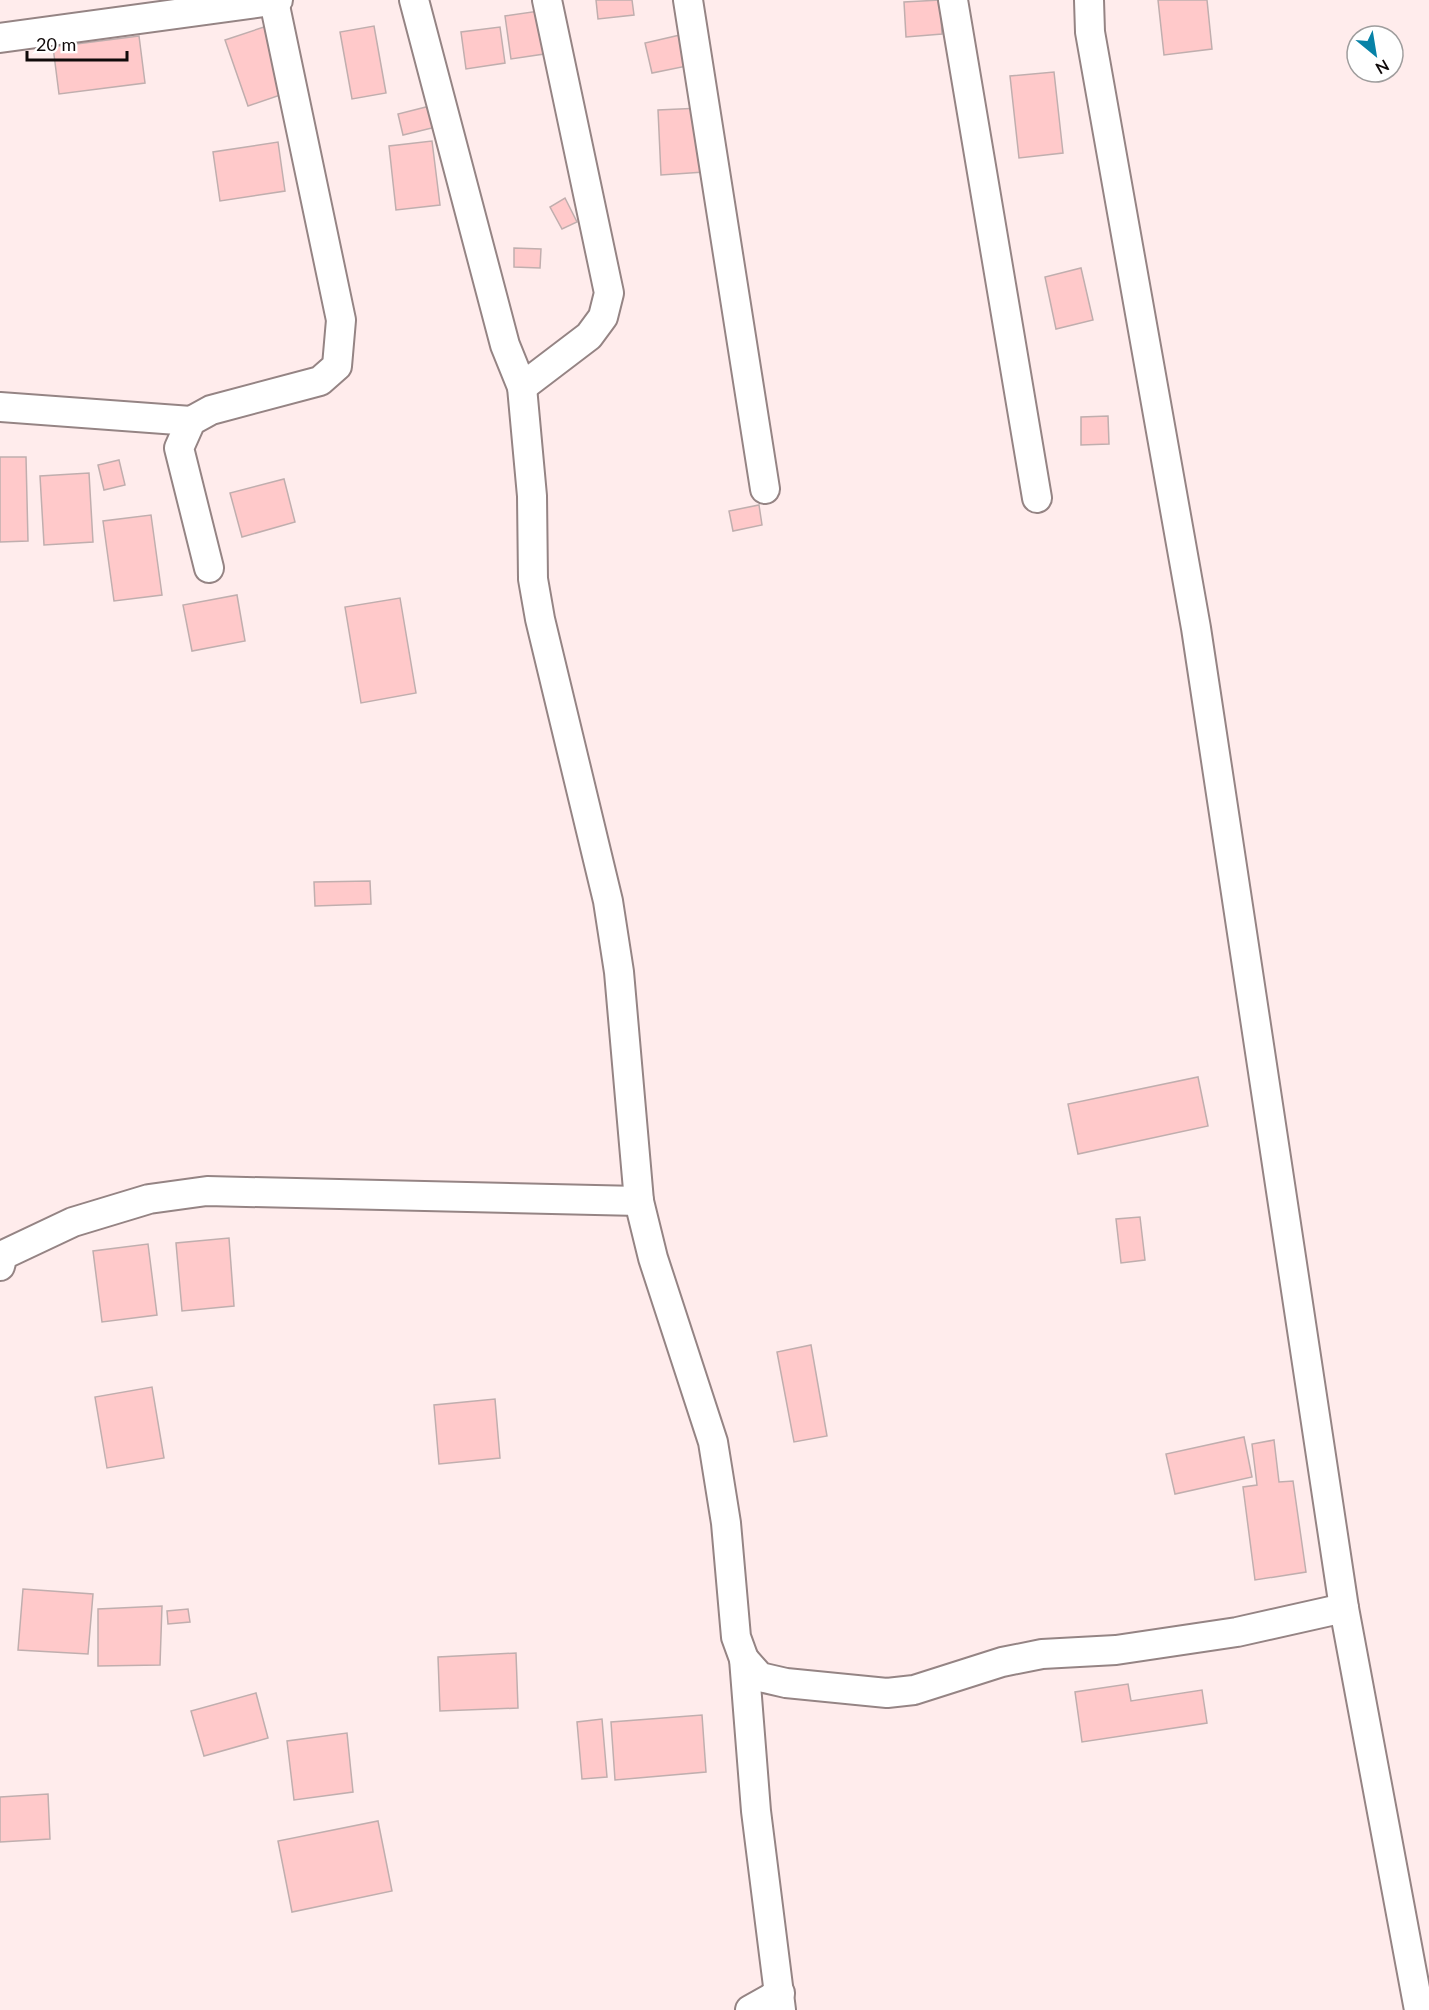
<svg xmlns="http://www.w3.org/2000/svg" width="1429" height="2010" font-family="Lato,sans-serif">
<rect width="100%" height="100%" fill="#ffecec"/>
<!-- building -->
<g fill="#ffc9ca" stroke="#c0aeae" stroke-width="1.5">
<path d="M596,0H632L634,15L598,19Z"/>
<path d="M940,0L942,34L906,37L904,2Z"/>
<path d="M1158,0H1207L1212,49L1164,55Z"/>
<path d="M539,11L544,54L511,59L505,16Z"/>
<path d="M267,26L289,92L248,106L225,40Z"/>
<path d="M374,26L386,93L352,99L340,32Z"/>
<path d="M500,27L505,63L466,69L461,32Z"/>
<path d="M680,35L687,66L652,73L645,43Z"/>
<path d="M139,36L145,83L59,94L53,47Z"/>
<path d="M1054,72L1063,153L1019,158L1010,76Z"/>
<path d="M430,106L436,127L403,135L398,114Z"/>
<path d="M701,108L704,172L661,175L658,110Z"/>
<path d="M432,141L440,205L396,210L389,146Z"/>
<path d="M278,142L285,191L220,201L213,152Z"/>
<path d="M565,198L577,222L562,229L550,207Z"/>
<path d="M514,248L541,249L540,268L514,267Z"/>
<path d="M1081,268L1093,320L1056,329L1045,277Z"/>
<path d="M1108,416L1109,444L1081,445V417Z"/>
<path d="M0,457H26L28,541L0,542Z"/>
<path d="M119,460L125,485L104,490L98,465Z"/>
<path d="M89,473L93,542L44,545L40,476Z"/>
<path d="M284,479L295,522L242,537L230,493Z"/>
<path d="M759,505L762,525L733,531L729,511Z"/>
<path d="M151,515L162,595L114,601L103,521Z"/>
<path d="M237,595L245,641L192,651L183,605Z"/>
<path d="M400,598L416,693L361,703L345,607Z"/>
<path d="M370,881L371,904L315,906L314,882Z"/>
<path d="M1198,1077L1208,1126L1078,1154L1068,1104Z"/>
<path d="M1140,1217L1145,1260L1121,1263L1116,1219Z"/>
<path d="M229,1238L234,1306L182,1311L176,1243Z"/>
<path d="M148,1244L157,1315L102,1322L93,1251Z"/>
<path d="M811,1345L827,1436L794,1442L777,1352Z"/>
<path d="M152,1387L164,1458L107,1468L95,1397Z"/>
<path d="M495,1399L500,1458L439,1464L434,1405Z"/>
<path d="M1244,1437L1252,1477L1175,1494L1166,1454Z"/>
<path d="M1274,1440L1279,1482L1293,1481L1306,1572L1255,1580L1243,1487L1257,1485L1252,1444Z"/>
<path d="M23,1589L93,1594L88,1654L18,1650Z"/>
<path d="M162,1606L160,1665L98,1666V1609Z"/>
<path d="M188,1609L190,1622L168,1624L167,1611Z"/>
<path d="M516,1653L518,1708L440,1711L438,1657Z"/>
<path d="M1128,1684L1131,1701L1202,1690L1207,1723L1082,1742L1075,1692Z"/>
<path d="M256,1693L268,1738L204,1756L191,1711Z"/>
<path d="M702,1715L706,1772L615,1780L611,1722Z"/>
<path d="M602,1719L607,1777L582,1779L577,1722Z"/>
<path d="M347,1733L353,1792L294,1800L287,1741Z"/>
<path d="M48,1794L50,1839L0,1842V1797Z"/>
<path d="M378,1821L392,1891L292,1912L278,1841Z"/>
</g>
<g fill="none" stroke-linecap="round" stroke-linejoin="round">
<!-- minor casing -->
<g stroke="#958484" stroke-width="32">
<g id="minor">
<path d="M414,0L505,345L522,387L532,496L533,579L540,619L608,901L619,972L639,1201L653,1258L713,1442L726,1523L736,1637L744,1659L756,1811L781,2010"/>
<path d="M688,0L765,489"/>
<path d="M953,0L1037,498"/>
<path d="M1089,0L1090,32L1196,628L1344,1608L1419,2010"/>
<path d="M0,38L278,0"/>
<path d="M522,387L589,336L603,317L609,293L547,0"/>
<path d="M0,407L191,421"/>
<path d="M209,568L179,448L191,421L211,410L320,381L337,366L341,320L274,1"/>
<path d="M0,1266L3,1255L73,1222L149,1199L207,1191L639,1201"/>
<path d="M744,1659L760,1677L786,1683L887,1693L914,1690L1002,1662L1042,1654L1116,1650L1237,1632L1344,1608"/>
<path d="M750,2010L780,1993"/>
</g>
</g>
<!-- minor -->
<use href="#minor" stroke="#fff" stroke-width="28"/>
</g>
<!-- north arrow -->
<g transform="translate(1375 54) rotate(150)"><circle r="28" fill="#ffffff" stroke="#9f9d9d" stroke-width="1.5"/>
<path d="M0-4.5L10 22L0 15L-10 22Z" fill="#0782a7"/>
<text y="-9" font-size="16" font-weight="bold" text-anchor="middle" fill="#100a0a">N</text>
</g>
<!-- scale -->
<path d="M27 51v9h100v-9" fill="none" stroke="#100a0a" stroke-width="3"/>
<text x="36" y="51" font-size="18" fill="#100a0a" stroke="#ffffff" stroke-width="4.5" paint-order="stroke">20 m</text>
</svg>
